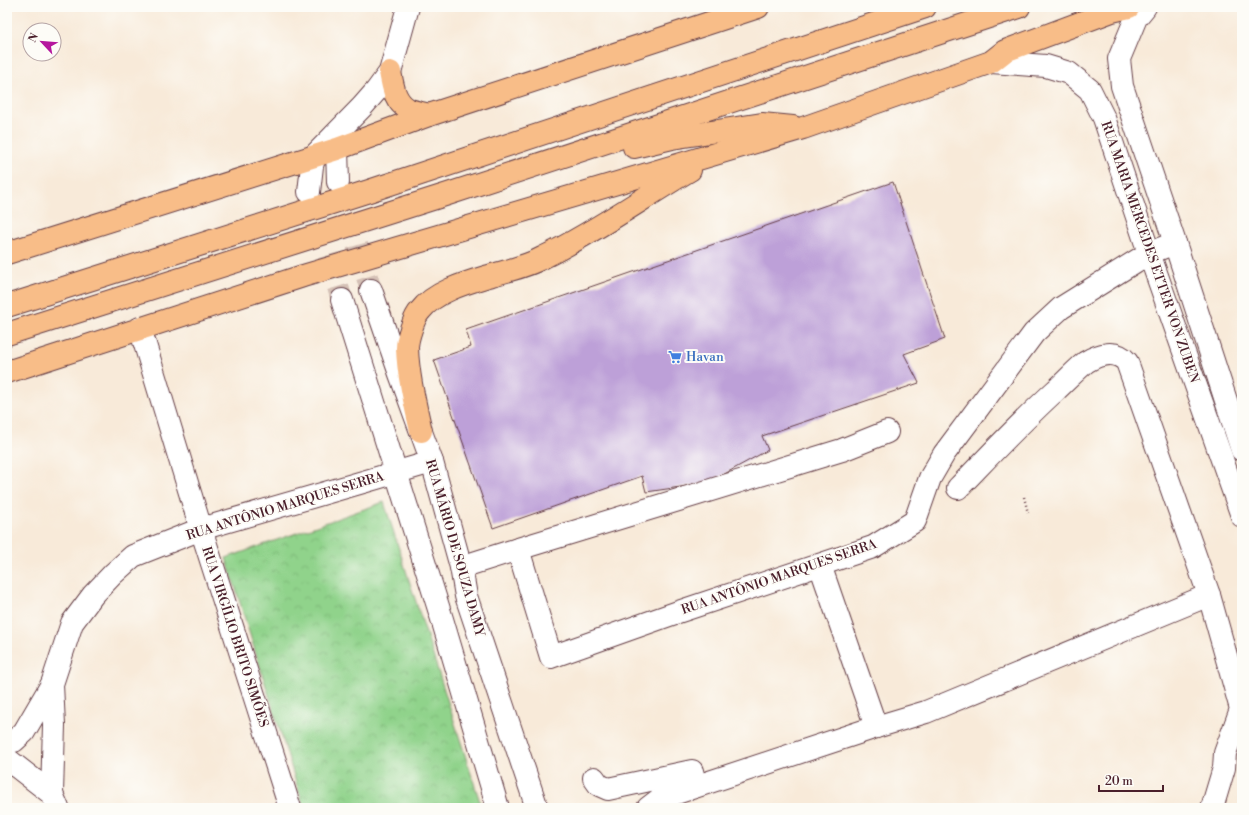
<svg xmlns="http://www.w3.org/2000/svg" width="1249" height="815" font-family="'Libre Bodoni',serif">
<defs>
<pattern id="park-crowns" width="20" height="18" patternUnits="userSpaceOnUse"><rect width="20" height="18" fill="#90d38b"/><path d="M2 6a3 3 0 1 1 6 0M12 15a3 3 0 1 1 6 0" fill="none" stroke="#7eb578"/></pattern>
</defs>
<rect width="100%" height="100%" fill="#fdfcf7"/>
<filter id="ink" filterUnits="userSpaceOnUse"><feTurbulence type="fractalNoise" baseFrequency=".025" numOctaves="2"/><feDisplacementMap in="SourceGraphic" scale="8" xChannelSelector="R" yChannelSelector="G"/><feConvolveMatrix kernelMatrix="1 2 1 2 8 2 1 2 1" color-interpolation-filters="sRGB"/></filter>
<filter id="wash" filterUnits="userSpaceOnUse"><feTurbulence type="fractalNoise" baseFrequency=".012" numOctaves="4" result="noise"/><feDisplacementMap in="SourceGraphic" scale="16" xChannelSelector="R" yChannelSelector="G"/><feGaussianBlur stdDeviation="0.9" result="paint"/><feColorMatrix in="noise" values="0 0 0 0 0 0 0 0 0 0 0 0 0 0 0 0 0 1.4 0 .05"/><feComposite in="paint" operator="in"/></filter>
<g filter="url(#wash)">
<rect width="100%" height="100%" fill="#f8ead9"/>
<!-- park -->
<path fill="url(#park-crowns)" stroke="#6d795b" d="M384,502L482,808H304L226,558Z"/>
<g id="blocks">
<!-- building -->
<path fill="#bda0d8" d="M893,182L945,339L904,354L919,383L762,436L768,450L708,483L646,492L642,476L493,528L434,360L471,347L466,330Z"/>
</g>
</g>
<g filter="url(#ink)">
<use href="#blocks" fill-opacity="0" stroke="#643d45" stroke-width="1"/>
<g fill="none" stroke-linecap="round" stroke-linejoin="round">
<!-- minor-tunnel -->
<g stroke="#d5c1b6" stroke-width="22" stroke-dasharray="22 11" stroke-linecap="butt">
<path d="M338,182L371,290"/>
<path d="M309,192L342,300"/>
</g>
<!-- minor casing -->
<g stroke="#643d45" stroke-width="24">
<g id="minor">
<path d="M1145,7L1136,18L1119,59L1122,86L1175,243L1242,450"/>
<path d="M991,62L1046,66L1069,73L1090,90L1104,118L1149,253L1242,516"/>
<path d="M335,135L337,149L338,182"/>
<path d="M309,192L312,166L315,155L362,107L376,91L390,72L408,7"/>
<path d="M371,290L400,374L432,462L461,567L466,596L537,808"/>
<path d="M342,300L442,619L498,808"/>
<path d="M140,328L201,529L290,808"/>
<path d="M958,488C990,455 1021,422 1055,391C1064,383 1077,369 1086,362C1099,354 1116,349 1127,362L1209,595L1241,709L1225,753L1224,768L1212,808"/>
<path d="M518,549L842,450L887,432"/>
<path d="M820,565L876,727"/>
<path d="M461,567L518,549L551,657L678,612L873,547L915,521L930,478L944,454L1034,333L1061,308L1149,253L1175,243"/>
<path d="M7,743L14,741L24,732L52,684"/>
<path d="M7,759L52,794"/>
<path d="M594,778L599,785L608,789L692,771L696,786"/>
<path d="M58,808L52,794L54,725L52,684L72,623L93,595L113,574L133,556L201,529L432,462"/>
<path d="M648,808L661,798L876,727L926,712L1209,595"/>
</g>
</g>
<!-- major casing -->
<g stroke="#643d45" stroke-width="24">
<g id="major">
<path d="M390,72C393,86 394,101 408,109C414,112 423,113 429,115"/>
<path d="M634,147L672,138L762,124L793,127"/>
<path d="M7,253L337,149L429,115L758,7"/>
<path d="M7,306L369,191L925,7"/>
<path d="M7,334L448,194L1019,7"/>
<path d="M7,372L303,276L803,128L991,62L1005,51L1112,11L1129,7"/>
<path d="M421,431C415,404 408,376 407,348C407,339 414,317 420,311C435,291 469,282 492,275C510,270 528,266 544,257C595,232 641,199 690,170"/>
</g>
</g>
<!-- path -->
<path stroke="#643d45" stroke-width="2.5" stroke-dasharray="1 3" stroke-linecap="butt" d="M1024,497L1028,513"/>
<!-- minor -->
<use href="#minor" stroke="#fff" stroke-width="22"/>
<!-- major -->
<use href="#major" stroke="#f8bd88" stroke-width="22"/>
</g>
</g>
<!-- icons -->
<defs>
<g id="supermarket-bare" transform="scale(1.08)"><path d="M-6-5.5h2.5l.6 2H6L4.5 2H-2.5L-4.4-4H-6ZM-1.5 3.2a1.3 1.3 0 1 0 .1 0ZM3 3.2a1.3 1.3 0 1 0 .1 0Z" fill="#3f7fe0" stroke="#fdfcf7" stroke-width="2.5" paint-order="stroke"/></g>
</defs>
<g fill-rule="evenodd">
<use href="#supermarket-bare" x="675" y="357"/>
</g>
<g text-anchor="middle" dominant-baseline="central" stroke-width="4" stroke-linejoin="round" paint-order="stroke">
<!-- street labels -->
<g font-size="13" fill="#4a1f2b" stroke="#fdfcf7">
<text transform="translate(1150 252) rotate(71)">RUA MARIA MERCEDES ETTER VON ZUBEN</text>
<text transform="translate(285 506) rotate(-17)">RUA ANTÔNIO MARQUES SERRA</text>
<text transform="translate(455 548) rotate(74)">RUA MÁRIO DE SOUZA DAMY</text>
<text transform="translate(779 577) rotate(-19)">RUA ANTÔNIO MARQUES SERRA</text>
<text transform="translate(235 637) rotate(72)">RUA VIRGÍLIO BRITO SIMÕES</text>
</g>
<!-- shop labels -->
<g font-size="13" fill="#366cbe" stroke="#fdfcf7" text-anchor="start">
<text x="686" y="357">Havan</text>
</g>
</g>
<!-- margin -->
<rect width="1249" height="815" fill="none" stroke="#fdfcf7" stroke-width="24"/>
<!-- north arrow -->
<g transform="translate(42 42) rotate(296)"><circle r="19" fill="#fdfcf7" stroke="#b5a4a5"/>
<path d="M0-3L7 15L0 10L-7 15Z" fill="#b5179e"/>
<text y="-6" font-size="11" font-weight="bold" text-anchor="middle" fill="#4a1f2b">N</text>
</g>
<!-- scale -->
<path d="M1099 785v6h64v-6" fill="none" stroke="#4a1f2b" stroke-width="2"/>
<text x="1105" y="785" font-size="12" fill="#4a1f2b" stroke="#fdfcf7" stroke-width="3" paint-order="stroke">20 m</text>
</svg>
